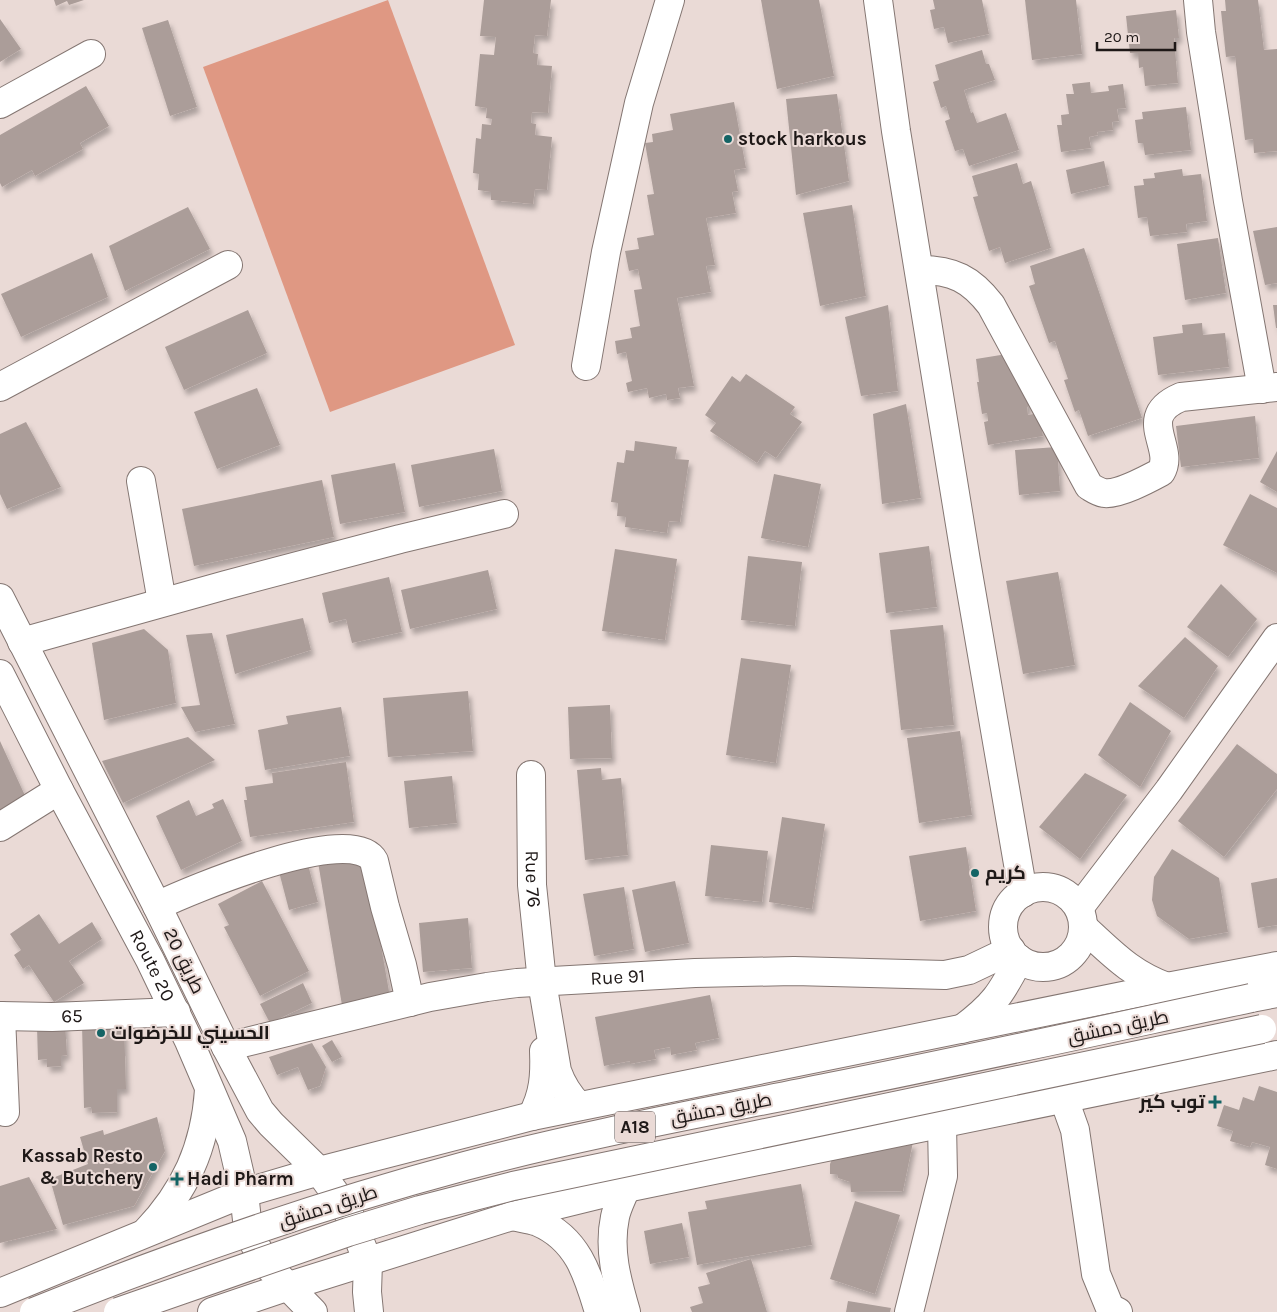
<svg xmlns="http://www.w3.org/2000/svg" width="1277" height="1312" font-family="Karla,Cairo,sans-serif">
<defs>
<filter id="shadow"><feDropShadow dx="3" dy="5.5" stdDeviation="2.5" flood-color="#0004"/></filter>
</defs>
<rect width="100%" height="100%" fill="#eadad6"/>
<!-- green -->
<path fill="#df9883" d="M388,0L515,345L330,412L203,67Z"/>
<!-- building -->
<g fill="#ab9d99" filter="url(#shadow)">
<path d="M54,0H84L69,5L67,1L56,6Z"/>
<path d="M484,0H551L547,36L535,35L533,53L538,54L537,65L552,66L548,113L532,112L531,123L536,124L535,135L552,137L547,190L535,189L533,204L491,200V192L478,190L479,174L473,173L476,138L481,139L482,124L491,125L492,119L486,118L487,108L475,106L480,54L494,55L496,37L480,36Z"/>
<path d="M761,0H819L834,76L777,89Z"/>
<path d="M933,0H982L989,34L948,43L944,27L934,29L930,10L935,9Z"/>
<path d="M1025,0H1076L1082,54L1032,60Z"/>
<path d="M1225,0H1258L1264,50L1277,49V151L1254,153L1253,139L1245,140L1235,56L1226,57L1221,11H1226Z"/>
<path d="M1176,10L1179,38H1174L1178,83L1145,86L1143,67L1139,68L1138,53H1130L1126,16Z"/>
<path d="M0,19L21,49L0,62Z"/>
<path d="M168,20L197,107L170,116L142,28Z"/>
<path d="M982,50L986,64H989L995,80L964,90L971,113L973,112L977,123L1006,113L1019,150L969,166L963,149L955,151L945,121L950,119L946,106L941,108L933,82L939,80L935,65Z"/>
<path d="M1090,82L1091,93L1109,91L1108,86L1123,84L1126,108L1117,109L1119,121L1112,122L1113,130L1097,132L1098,135L1089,137L1091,148L1061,152L1057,125H1062L1061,115L1069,114L1066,94H1074L1072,84Z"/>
<path d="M86,86L109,126L80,143L83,149L35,176L32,170L2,187L0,183V135Z"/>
<path d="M837,94L849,181L796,195L786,99Z"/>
<path d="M734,102L746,168L734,170L738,191L732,192L736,213L706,218L715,265L706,266L711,292L677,298L694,386L678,388L680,398L667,400L666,394L649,398L647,388L628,392L626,383L632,381L626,352L617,354L615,341L632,338L630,328L640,326L634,290L642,289L638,269L629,271L625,251L639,249L637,238L654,235L647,195L654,194L645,143L653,142L652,134L673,130L670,114Z"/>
<path d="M1186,107L1191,150L1145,155L1143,143H1138L1135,120L1143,119L1142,112Z"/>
<path d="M1104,161L1109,185L1071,194L1066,170Z"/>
<path d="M1017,163L1023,184L1031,181L1051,248L1005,263L1000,247L989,251L973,197L978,196L972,176Z"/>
<path d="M1182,169L1183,176L1201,174L1207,221L1186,224L1187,232L1150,236L1147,217L1138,218L1134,186L1144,185L1143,179L1155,178L1154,173Z"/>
<path d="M852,205L866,296L820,306L803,213Z"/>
<path d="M188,207L210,249L125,291L109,246Z"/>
<path d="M1277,227V283L1265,285L1253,231Z"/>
<path d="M1218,238L1226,293L1185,300L1177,244Z"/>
<path d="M1084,248L1142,418L1088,436L1079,410L1075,412L1064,380L1068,379L1055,341L1049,343L1029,286L1035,284L1030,266Z"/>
<path d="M92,253L108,297L21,337L1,294Z"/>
<path d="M888,305L898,391L861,396L845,317Z"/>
<path d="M1273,305H1277V328H1276Z"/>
<path d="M248,310L267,353L184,390L165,347Z"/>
<path d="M1202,323L1203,335L1225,333L1229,367L1158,375L1153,337L1183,333L1182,325Z"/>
<path d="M1013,353L1030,406L1027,407L1028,415L1039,413L1043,436L988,445L984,422L988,421L987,413L982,414L977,382H979L976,359Z"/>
<path d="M746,374L795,407L790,414L802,422L776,458L765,451L757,463L710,431L716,423L705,415L732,376L740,382Z"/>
<path d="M257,388L280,445L217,469L194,412Z"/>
<path d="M906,404L921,498L882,504L873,414Z"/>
<path d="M1255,416L1259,458L1181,467L1176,426Z"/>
<path d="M26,422L61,487L7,509L0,494V434Z"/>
<path d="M635,441L677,447L675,459L689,460L680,522L669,521L667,533L625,527L626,517L617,516L618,503L611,502L617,462L624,463L626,450L634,451Z"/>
<path d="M1057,447L1060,491L1019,495L1015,450Z"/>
<path d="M494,449L502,491L419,507L411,465Z"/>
<path d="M1277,451V492L1260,482Z"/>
<path d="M395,463L405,512L340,524L331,475Z"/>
<path d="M774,474L821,484L808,547L761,538Z"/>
<path d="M322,480L334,537L194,566L182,509Z"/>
<path d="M1250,494L1277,508V573L1223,545Z"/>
<path d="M929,546L937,607L886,613L879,553Z"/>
<path d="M615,549L677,559L665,640L602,631Z"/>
<path d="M748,556L802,562L795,626L741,620Z"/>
<path d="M488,570L497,609L410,629L401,590Z"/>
<path d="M1058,572L1075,665L1023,674L1006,581Z"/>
<path d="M389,577L402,632L352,643L346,619L329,623L322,593Z"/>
<path d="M1221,584L1257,619L1228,657L1187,627Z"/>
<path d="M303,618L311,650L235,674L226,635Z"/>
<path d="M943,625L954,725L901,730L890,630Z"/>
<path d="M144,629L168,650L176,703L104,720L92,643Z"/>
<path d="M212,633L235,724L195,732L181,707L200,705L186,635Z"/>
<path d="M1185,637L1218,666L1184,718L1138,686Z"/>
<path d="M741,658L791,665L776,763L726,755Z"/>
<path d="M468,691L473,751L388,757L383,698Z"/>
<path d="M1130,702L1171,731L1140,787L1098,755Z"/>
<path d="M610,705L612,758L570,759L568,707Z"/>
<path d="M341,707L350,756L265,770L258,730L288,724L286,716Z"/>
<path d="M960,731L972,815L919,823L907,738Z"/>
<path d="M188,737L215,760L123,803L102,761Z"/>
<path d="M0,741L27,800L0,813Z"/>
<path d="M1237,744L1277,774V789L1224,857L1178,821Z"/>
<path d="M346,762L354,822L250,837L244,800H247L245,787L273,783L272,773Z"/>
<path d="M601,768L602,780L621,778L628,855L585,860L577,770Z"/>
<path d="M1085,773L1127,795L1080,859L1039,827Z"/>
<path d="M452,776L457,823L409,828L404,781Z"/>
<path d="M223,799L242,841L181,870L156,816L189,800L196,816L214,808L212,804Z"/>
<path d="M782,817L825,824L812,909L769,902Z"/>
<path d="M711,845L768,851L762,902L705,896Z"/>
<path d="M966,847L976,911L920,921L909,856Z"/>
<path d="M1172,849L1219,878L1228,932L1189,939L1157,916L1152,900L1154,877Z"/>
<path d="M365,854L391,1003L343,1011L318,862Z"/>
<path d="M307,861L318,902L289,910L278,868Z"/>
<path d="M1277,878V925L1258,928L1251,883Z"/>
<path d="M262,881L309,971L260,996L224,927L229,925L218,904Z"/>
<path d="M675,881L689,943L645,952L632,890Z"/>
<path d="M624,887L634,949L594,956L583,894Z"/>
<path d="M39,914L59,944L92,922L102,939L69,961L84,983L54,1002L29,965L23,969L14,955L21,950L10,934Z"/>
<path d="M468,918L472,968L423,972L419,923Z"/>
<path d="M303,983L312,1003L270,1023L260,1004Z"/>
<path d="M710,995L719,1038L695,1043L697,1050L671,1055L670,1047L654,1050L656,1059L630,1064V1061L604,1066L595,1017Z"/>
<path d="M65,1022L67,1055L61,1056V1066L47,1067V1059L38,1060L37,1027Z"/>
<path d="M124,1022L126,1089H117V1112L92,1113L91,1107L84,1108L82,1024Z"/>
<path d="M332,1040L342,1057L332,1062L322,1046Z"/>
<path d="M312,1043L326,1067L320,1086L308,1090L298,1067L277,1075L269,1057Z"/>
<path d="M1259,1086L1277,1092V1169L1265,1165L1270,1147L1252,1142L1250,1147L1230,1141L1233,1131L1217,1126L1224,1105L1239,1110L1243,1097L1254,1101Z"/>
<path d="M157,1117L165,1151L134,1206L63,1225L50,1179L88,1164L80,1137L103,1130L104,1135Z"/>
<path d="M913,1142L903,1191L851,1192L850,1182L838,1178L837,1174H830V1164L833,1157Z"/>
<path d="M29,1177L57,1229L0,1243V1186Z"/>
<path d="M801,1184L812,1245L697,1265L688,1212L707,1209L705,1201Z"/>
<path d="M855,1201L900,1215L875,1294L830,1279Z"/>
<path d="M682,1223L689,1257L650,1264L644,1231Z"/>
<path d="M751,1259L767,1312H692L690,1307L703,1303L698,1287L710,1284L706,1273Z"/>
<path d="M848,1301L891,1308L890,1312H846Z"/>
</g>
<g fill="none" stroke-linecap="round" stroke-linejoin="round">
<!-- minor casing -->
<g stroke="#847672" stroke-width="30">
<g id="minor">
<path d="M878,0L896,131L966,561L1023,893"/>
<path d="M1198,0L1201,32L1228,201L1262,389"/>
<path d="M0,104L91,54"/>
<path d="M920,270C953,270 971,279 991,305L1089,486C1094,489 1098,492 1104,493C1118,495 1148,479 1161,472C1176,447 1134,417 1181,397L1277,387"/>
<path d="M586,366L606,252L639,103L670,0"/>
<path d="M0,387L228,265"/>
<path d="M141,481L162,602"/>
<path d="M22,642L226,585L400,539L504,514"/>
<path id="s1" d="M531,775L532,885L542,982L557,1071C562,1085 568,1095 579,1106"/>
<path d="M0,827L59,790"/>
<circle cx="1043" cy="927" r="40"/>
<path d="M157,906C190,890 352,822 374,861L385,907L402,965L410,1002"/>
<path d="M1079,908L1169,790L1277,638"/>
<path d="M1083,927C1112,953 1129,973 1167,987"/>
<path id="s2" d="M0,1016L52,1017L176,1012"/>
<path d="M1,1016L5,1112"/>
<path d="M962,1029C994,1005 1001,994 1019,959"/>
<path id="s3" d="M226,1047L430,997L487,987L517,983L695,973L794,971L945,975L969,970L1011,950"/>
<path d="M1064,1099L1075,1130L1096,1274L1110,1308L1118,1312"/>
<path d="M532,1116C544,1094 545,1075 544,1051"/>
<path d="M626,1188C622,1198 617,1207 615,1217C608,1250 617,1281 626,1312"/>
<path d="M512,1216C520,1218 530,1219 538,1222C578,1239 588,1275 599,1312"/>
<path d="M909,1312L943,1176L942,1124"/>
</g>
</g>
<!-- major casing -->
<g stroke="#847672" stroke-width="30">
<g id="major">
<path d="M0,598L157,906L226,1047L260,1111L271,1124L319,1171L335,1193L349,1214L368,1262L367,1292L369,1312"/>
<path id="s4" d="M0,674L59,790L150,960L189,1041L232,1141L244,1193L247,1220L255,1245L269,1267L313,1312"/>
<path d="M146,1232C185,1191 205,1148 209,1090"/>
</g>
</g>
<!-- highway casing -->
<g stroke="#847672" stroke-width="30">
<g id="highway">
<path d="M1251,998L1277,993"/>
<path d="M0,1293L244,1193L319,1171L532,1116L1167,987L1277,966"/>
<path d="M212,1312L286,1287L512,1216L626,1188L1277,1055"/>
</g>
</g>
<!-- minor -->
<use href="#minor" stroke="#fff" stroke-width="28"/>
<!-- major -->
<use href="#major" stroke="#fff" stroke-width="28"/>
<!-- highway -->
<use href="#highway" stroke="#fff" stroke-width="28"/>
<!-- highway-bridge casing -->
<g stroke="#847672" stroke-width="30" stroke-linecap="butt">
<g id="highway-bridge">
<path d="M34,1312C175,1255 319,1205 465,1166C585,1134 708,1112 830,1087C971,1059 1111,1028 1251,998"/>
<path d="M118,1312L348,1232L420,1210L513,1186L1262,1029"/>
</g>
</g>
<!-- highway-bridge -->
<use href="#highway-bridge" stroke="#fff" stroke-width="28"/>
</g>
<!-- markers -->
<g fill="#146465" stroke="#eadad6" stroke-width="2">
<circle cx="728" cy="139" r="5"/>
<circle cx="975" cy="873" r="5"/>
<circle cx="101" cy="1033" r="5"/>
<path d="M1212.5 1094.5h5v5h5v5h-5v5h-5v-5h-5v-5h5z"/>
<circle cx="153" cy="1167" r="5"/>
<path d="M174.5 1171.5h5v5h5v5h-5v5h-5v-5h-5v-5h5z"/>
</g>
<g text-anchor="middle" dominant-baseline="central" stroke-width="4" stroke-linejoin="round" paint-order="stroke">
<!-- shield labels -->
<rect fill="#eadad6" stroke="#5b5250" stroke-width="1" x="615" y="1111.5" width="40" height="31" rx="4"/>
<g font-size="18" font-weight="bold" fill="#1e1817">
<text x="635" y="1127">A18</text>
</g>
<!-- poi labels -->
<g font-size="19" font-weight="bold" fill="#1e1817" stroke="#eadad6" text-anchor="start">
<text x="738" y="139">stock harkous</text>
<text x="985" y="873">كريم</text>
<text x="111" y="1033">الحسيني للخرضوات</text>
<text x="1205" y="1102" text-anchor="end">توب كير</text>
<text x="143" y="1156" text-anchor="end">Kassab Resto<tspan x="143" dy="22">&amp; Butchery</tspan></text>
<text x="187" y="1179">Hadi Pharm</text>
</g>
<!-- street labels -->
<g font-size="19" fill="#1e1817" stroke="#eadad6">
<text stroke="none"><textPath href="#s1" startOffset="104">Rue 76</textPath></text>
<text transform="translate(184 961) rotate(64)">طريق 20</text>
<text stroke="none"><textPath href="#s4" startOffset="329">Route 20</textPath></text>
<text stroke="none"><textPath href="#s3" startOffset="399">Rue 91</textPath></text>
<text stroke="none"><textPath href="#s2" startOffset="72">65</textPath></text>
<text transform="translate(1118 1027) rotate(-12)">طريق دمشق</text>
<text transform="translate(721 1109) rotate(-11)">طريق دمشق</text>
<text transform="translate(328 1207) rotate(-18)">طريق دمشق</text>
</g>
</g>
<!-- scale -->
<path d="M1097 42v8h78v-8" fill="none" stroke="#1e1817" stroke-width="2.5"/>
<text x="1104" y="42" font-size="15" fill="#1e1817" stroke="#eadad6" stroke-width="4" paint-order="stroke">20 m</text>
</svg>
